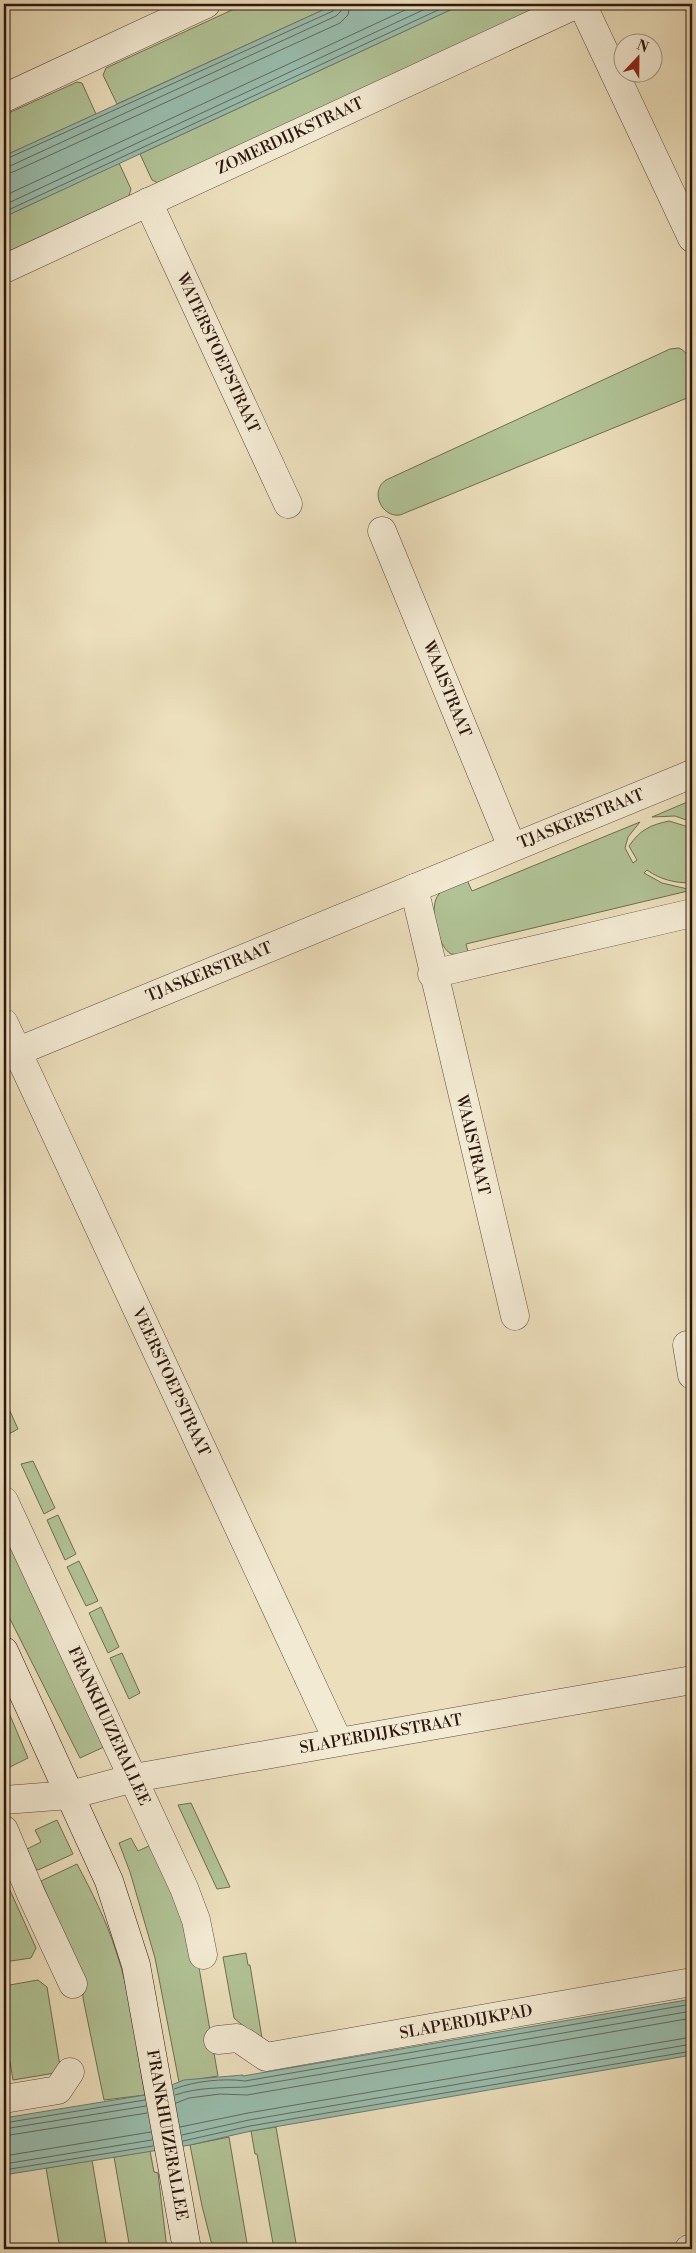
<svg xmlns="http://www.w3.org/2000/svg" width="696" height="2253" font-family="'Libre Bodoni',serif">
<rect width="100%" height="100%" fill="#ecdfbc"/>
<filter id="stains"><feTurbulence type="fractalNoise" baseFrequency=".004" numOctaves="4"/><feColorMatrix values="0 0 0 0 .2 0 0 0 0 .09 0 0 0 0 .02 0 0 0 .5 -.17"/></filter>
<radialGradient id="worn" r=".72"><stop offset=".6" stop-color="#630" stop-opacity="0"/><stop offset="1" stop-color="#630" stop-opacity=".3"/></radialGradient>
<!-- green -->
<g fill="#b1c396" stroke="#6e6e52">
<path d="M245,4H336L117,104L103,75L106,68Z"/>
<path d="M463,4H545L158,183L152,180L140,154Z"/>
<path d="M77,82L82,83L96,114L4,156V115Z"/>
<path d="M119,163L131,189L129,196L4,254V217Z"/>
<path d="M679,348C696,356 694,380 692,396L400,515C382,518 369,491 386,480L670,349Z"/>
<path d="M692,800V822L675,816L652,817Z"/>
<path d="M669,821L692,828V883C675,883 661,880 647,870L644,873L662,883L692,890L466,944L469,955L451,954C437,946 428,906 439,894C445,886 459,883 467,880L472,891L640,822L628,837L625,848L633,863L637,860L629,846C640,830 650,825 669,821Z"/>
<path d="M4,1398L18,1429L7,1435L4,1428Z"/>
<path d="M33,1461L55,1508L44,1514L21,1464Z"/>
<path d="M58,1515L76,1554L65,1560L47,1520Z"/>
<path d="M4,1525L106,1746L80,1758L4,1607Z"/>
<path d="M79,1561L98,1601L86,1606L67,1567Z"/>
<path d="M101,1607L119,1647L108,1653L89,1613Z"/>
<path d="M122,1653L140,1693L129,1699L110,1658Z"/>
<path d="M4,1701L28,1758L4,1770Z"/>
<path d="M191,1803L230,1887L217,1889L178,1805Z"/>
<path d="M57,1820L73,1854L38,1870L36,1869L27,1849L41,1842L35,1830Z"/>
<path d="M131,1838L138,1851L151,1845L172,1889L197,1956L218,2076L179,2082L155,1958L130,1872L119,1843Z"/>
<path d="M77,1864C92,1892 106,1920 116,1951C132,1997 136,2047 145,2095L104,2100L83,1998V1977L41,1881Z"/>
<path d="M4,1877L36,1948L31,1958L4,1962Z"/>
<path d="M246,1953L248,1965H250L262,2038L254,2039L248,2035L247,2029L234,2018L223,1957Z"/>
<path d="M38,1980L47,1987L61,2072L13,2080L4,2026V1986Z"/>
<path d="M276,2127L297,2249H274L257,2154H255L251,2131Z"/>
<path d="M229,2137L248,2249H213L202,2206L190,2145Z"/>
<path d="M150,2151L154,2172L158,2173L167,2249H130L114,2157Z"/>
<path d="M92,2160L107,2249H60L46,2168Z"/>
</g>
<!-- water -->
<g fill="#99bdae" stroke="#6d7b6e">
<path d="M336,4H463L4,217V156Z"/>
<path d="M692,1999V2055L251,2131L190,2145L4,2175V2118L145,2095L184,2080L243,2075V2076Z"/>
</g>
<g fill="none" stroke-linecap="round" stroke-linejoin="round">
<!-- shore -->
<g stroke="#626a5e" stroke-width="1">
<path d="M4,160L333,11L337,4"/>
<path d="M4,167L10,166L336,16L341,11L343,4"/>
<path d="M4,174L13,172L340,23L348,15L350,4"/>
<path d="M4,196L418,4"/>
<path d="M4,205L436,4"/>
<path d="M4,212L451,4"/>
<path d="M174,2089C195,2081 223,2078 245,2081L692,2004"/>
<path d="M175,2095C198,2087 222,2088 246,2087L692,2011"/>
<path d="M176,2103L189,2098L220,2094L247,2095L692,2018"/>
<path d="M4,2123L145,2100"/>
<path d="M180,2127L248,2113L692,2037"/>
<path d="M4,2129L146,2106"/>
<path d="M182,2135L249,2120L692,2044"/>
<path d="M4,2136L147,2113"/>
<path d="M183,2141L250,2126L692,2051"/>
<path d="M4,2156L151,2132"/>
<path d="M4,2164L152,2140"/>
<path d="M4,2170L153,2146"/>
</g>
<!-- pedestrian casing -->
<g stroke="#5c4a3a" stroke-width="29">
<g id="pedestrian">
<path d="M218,2040L237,2038"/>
<path d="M244,2042L266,2057L692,1982"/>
<path d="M4,2099L58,2090L70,2072"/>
</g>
</g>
<!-- minor casing -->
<g stroke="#5c4a3a" stroke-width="29">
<g id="minor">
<path d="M582,4L692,238"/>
<path d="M4,98L206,4"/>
<path d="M148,202L288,504"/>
<path d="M4,269L577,4"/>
<path d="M382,531L512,847"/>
<path d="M414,888L515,1316"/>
<path d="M432,974L692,913"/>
<path d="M4,1023L338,1741"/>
<path d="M4,1057L692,774"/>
<path d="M687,1345L692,1375"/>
<path d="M4,1501L184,1888L196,1920L203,1955"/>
<path d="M4,1800L70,1795L134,1778L692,1680"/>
<path d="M4,1830L31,1894L73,1984"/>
<path d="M689,2249H692"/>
</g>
</g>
<!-- secondary casing -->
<g stroke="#2c180f" stroke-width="29">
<path id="secondary" d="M4,1651L109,1881L136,1965L187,2249"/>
</g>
<!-- pedestrian -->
<use href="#pedestrian" stroke="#f3ead3" stroke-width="28"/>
<!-- minor -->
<use href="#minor" stroke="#f3ead3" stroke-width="28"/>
<!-- secondary -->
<use href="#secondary" stroke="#f3ead3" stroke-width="28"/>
</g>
<g text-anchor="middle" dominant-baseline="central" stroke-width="4" stroke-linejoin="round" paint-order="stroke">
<!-- street labels -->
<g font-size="16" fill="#2c180f" stroke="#f3ead3">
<text transform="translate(290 136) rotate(-25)">ZOMERDIJKSTRAAT</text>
<text transform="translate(218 353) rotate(65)">WATERSTOEPSTRAAT</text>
<text transform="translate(447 689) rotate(68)">WAAISTRAAT</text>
<text transform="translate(581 819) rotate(-22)">TJASKERSTRAAT</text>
<text transform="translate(209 972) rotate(-22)">TJASKERSTRAAT</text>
<text transform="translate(473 1145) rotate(77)">WAAISTRAAT</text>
<text transform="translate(171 1382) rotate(65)">VEERSTOEPSTRAAT</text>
<text transform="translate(109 1726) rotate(65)">FRANKHUIZERALLEE</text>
<text transform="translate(381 1734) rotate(-10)">SLAPERDIJKSTRAAT</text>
<text transform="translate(466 2022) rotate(-10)">SLAPERDIJKPAD</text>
<text transform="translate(167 2135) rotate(80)">FRANKHUIZERALLEE</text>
</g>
</g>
<!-- margin -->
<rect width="696" height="2253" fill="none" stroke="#ecdfbc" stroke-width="20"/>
<rect x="5" y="5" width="686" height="2243" fill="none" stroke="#2c180f" stroke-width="2.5"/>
<rect x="10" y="10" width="676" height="2233" fill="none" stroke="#2c180f"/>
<!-- north arrow -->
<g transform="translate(638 58) rotate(22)"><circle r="24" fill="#f3ead3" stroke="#a39685"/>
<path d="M0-4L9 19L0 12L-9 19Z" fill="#8f2418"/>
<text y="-8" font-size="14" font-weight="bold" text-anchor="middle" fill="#2c180f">N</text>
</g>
<rect width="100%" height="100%" filter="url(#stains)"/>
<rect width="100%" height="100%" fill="url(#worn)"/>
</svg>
